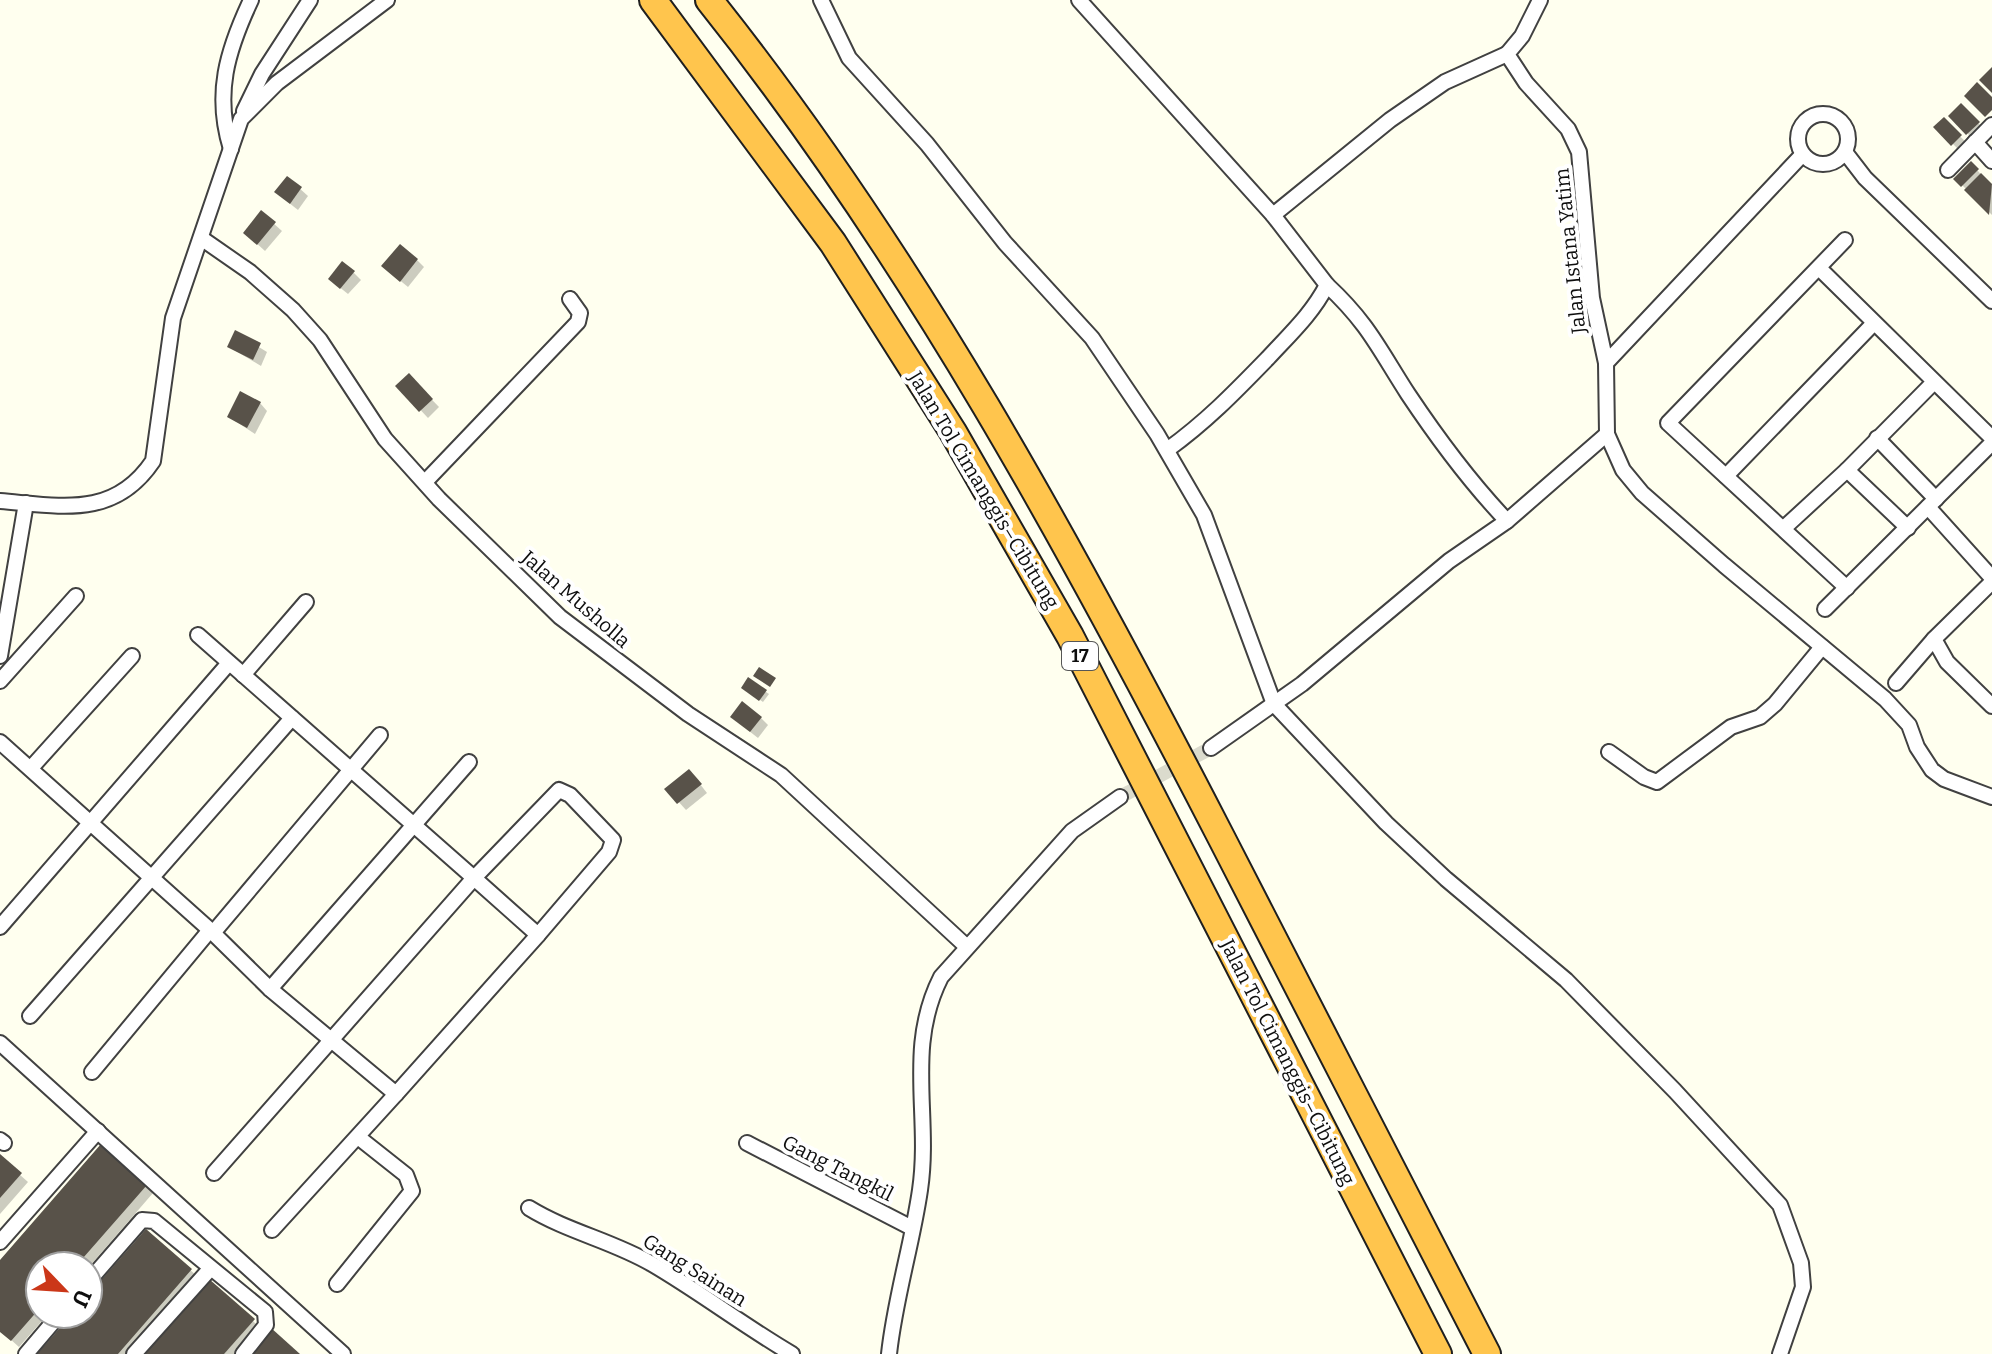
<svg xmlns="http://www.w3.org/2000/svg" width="1992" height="1354" font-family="Bitter,serif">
<rect width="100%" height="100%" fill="#ffffef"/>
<!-- shadow -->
<g fill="#0003">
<path d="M1961,105L1985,130L1975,141L1950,116Z"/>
<path d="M1943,120L1968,144L1960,151L1936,127Z"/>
<path d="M1971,163L1992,187V215L1956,179Z"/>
<path d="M288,178L308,196L298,210L284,199Z"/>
<path d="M262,213L282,231L265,251L253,240Z"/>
<path d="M417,260L424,267L408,287L391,273Z"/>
<path d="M353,272L361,280L348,294L338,286Z"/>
<path d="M236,333L267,352L261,366L229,347Z"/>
<path d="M409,376L439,407L428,418L398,386Z"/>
<path d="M260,403L267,411L255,434L229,417Z"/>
<path d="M746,690L766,692L769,694L763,702Z"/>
<path d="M761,718L768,725L758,738L740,724Z"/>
<path d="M696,779L707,793L686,810L667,789Z"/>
<path d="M102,1147L153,1193L88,1268L40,1266V1314H48L19,1347L0,1330V1264Z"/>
<path d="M0,1157L28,1182L0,1214Z"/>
<path d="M147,1231L198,1277L131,1354H39L74,1314H88V1298Z"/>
<path d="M253,1321L260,1328L237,1354H146Z"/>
</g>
<!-- building -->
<g fill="#585249">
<path d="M1992,67V93L1979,80Z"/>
<path d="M1977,82L1992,97V110L1985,117L1964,96Z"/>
<path d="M1961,103L1980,122L1966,135L1948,116Z"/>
<path d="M1944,117L1962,135L1951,146L1933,127Z"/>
<path d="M1971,161L1979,169L1961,187L1953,179Z"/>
<path d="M1981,173L1992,184L1989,215L1964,190Z"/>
<path d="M287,176L302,187L290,204L274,192Z"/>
<path d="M261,210L276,222L257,245L243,233Z"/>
<path d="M400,244L418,259L400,282L381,266Z"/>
<path d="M342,261L355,271L340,289L328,279Z"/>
<path d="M235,330L261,343L253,360L227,347Z"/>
<path d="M409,373L433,399L419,412L395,386Z"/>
<path d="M240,391L261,402L247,428L227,417Z"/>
<path d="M759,667L776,678L770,687L753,676Z"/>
<path d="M748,677L767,690L759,701L741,688Z"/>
<path d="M742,701L762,717L750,732L730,717Z"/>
<path d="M689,769L702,784L677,804L664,789Z"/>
<path d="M101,1144L147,1185L76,1266H40V1308L11,1341L0,1332V1260Z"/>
<path d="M0,1154L22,1173L0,1198Z"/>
<path d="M146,1229L192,1269L118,1354H37L72,1314H88V1295Z"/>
<path d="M209,1279L255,1319L224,1354H143Z"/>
<path d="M270,1327L300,1354H247Z"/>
</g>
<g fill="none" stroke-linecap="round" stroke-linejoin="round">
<!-- street-tunnel -->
<path stroke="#dbdbcd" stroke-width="14" stroke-dasharray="14 7" stroke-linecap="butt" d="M1120,797L1211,748"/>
<!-- street casing -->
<g stroke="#414141" stroke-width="18">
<g id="street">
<path d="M821,0L849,58L927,144L1005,243L1092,338L1157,434L1204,515L1274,704L1386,823L1446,879L1566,980L1675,1091L1780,1205L1801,1263L1803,1287L1780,1354"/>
<path d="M1079,0L1273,215L1327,285C1312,314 1290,334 1268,358C1235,392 1206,422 1167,450"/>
<path d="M1540,0L1522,36L1507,54L1526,83L1568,129L1579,152L1592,298L1606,363L1607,434L1623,470L1642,493L1724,565L1885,699L1909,725L1917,747L1932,770L1944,779L1992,797"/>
<path d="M244,111L262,74L310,0"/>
<circle cx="1823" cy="139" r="25"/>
<path d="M1975,142L1992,161"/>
<path d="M231,149C214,94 227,51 251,0"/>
<path d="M1845,152L1865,178L1992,301"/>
<path d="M1948,170L1992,125"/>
<path d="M1273,215L1390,120L1445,82L1507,54"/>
<path d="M201,238L250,272L293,310L320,340L385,439L439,499L560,617L688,714L781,775L967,947"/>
<path d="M1845,240L1668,423L1847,588"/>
<path d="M1820,269L1992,438"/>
<path d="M1327,285C1368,323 1379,349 1408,394C1438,439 1469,481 1507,521"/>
<path d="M1606,363L1802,155"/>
<path d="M1877,438L1936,499"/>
<path d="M1847,470L1908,528"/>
<path d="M1726,476L1874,323"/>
<path d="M425,482L578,322L580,313L570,299"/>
<path d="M0,501C61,506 114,519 153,461L173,318L241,119L277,83L387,0"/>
<path d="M1928,507L1992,578"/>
<path d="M1784,528L1847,470L1934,382"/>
<path d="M1992,582L1934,639L1947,662L1992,706"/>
<path d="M1825,609L1992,443"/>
<path d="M198,635L474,878L214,1173"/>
<path d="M0,656L26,503"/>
<path d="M243,675L306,602"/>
<path d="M0,681L76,596"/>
<path d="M1896,683L1934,639"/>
<path d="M0,742L210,930L92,1072"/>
<path d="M1211,748L1302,684L1449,561L1507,521L1607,434"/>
<path d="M1609,752L1644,777L1657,782L1731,727L1760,717L1775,704L1822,647"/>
<path d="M31,768L132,656"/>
<path d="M559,790L570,795L613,840L609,852L538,935L474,878Z"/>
<path d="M0,927L229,663"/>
<path d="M210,930L270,989L396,1094L272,1230"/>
<path d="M213,933L380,735"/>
<path d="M270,989L469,762"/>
<path d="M30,1016L292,718"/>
<path d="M0,1043L343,1354"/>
<path d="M396,1094L538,935"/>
<path d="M0,1140L4,1143"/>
<path d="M747,1143L912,1228"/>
<path d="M529,1208C568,1232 613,1241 652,1264C700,1292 744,1326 792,1354"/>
<path d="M0,1242L98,1131"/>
<path d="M88,1282L142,1220L154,1221L265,1312L266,1325L243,1354"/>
<path d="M337,1284L412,1191L406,1175L358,1137"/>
<path d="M26,1354L60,1314"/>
<path d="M134,1354L210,1269"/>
<path d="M889,1354C895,1298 912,1245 920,1190C931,1115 905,1048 941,977L1072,831L1120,797"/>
</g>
</g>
<!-- highway casing -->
<g stroke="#1f1f1f" stroke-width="30">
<g id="highway">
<path d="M653,0L833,243L953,432L1070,636L1438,1354"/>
<path d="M709,0C914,257 1071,546 1221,837C1310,1009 1398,1182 1487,1354"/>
</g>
</g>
<!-- street -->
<use href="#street" stroke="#fff" stroke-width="14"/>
<!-- highway -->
<use href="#highway" stroke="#ffc54d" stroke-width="26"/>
</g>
<g text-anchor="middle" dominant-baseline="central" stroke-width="8" stroke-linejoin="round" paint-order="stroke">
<!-- shield labels -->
<rect fill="#fff" stroke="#565656" stroke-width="2" x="1062" y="642" width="36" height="28" rx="6"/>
<g font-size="18" font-weight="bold" fill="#0e0e0e">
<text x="1080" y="656">17</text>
</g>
<!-- street labels -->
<g font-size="20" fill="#0e0e0e" stroke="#fff">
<text transform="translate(1570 251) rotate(-96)">Jalan Istana Yatim</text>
<text transform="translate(984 490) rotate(59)">Jalan Tol Cimanggis–Cibitung</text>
<text transform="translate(576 599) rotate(41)">Jalan Musholla</text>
<text transform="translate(1288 1062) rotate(63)">Jalan Tol Cimanggis–Cibitung</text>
<text transform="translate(838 1168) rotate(27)">Gang Tangkil</text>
<text transform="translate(695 1270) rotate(32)">Gang Sainan</text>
</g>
</g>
<!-- north arrow -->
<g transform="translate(64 1290) rotate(115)"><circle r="38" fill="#ffffff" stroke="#9f9f9f" stroke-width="2"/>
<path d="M0-6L14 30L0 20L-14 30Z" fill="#cb3719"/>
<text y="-12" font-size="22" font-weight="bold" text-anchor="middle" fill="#0e0e0e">U</text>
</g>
</svg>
